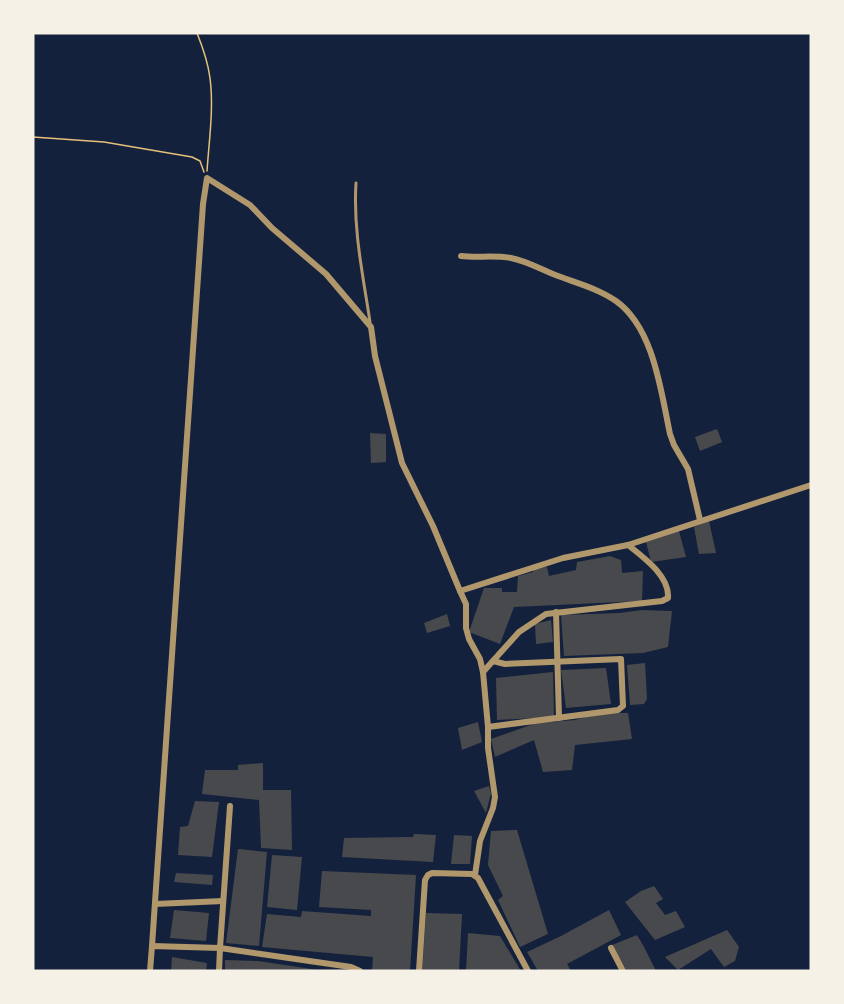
<svg xmlns="http://www.w3.org/2000/svg" width="844" height="1004" font-family="Lato,sans-serif">
<rect width="100%" height="100%" fill="#14213d"/>
<!-- building -->
<g fill="#48494c">
<path d="M717,429L722,442L700,451L695,437Z"/>
<path d="M370,433L386,434V462L371,463Z"/>
<path d="M709,521L716,553L699,554L694,527Z"/>
<path d="M679,531L686,557L651,562L646,542Z"/>
<path d="M610,556L621,560L622,573L643,571L642,601L514,607L500,644L469,632L484,588H502V592H517L518,576L533,572V568L547,567L549,576L576,570L577,562Z"/>
<path d="M642,610L672,611L668,647L643,653L564,656L561,615L620,613Z"/>
<path d="M447,614L450,626L427,633L424,623Z"/>
<path d="M551,620L553,642L536,644L535,624Z"/>
<path d="M645,663L647,699L644,704L630,705L627,665Z"/>
<path d="M606,668L611,704L566,708L561,670Z"/>
<path d="M553,672L554,717L497,720L496,678Z"/>
<path d="M598,713H628L632,739L575,745L572,770L543,772L534,740L495,757L491,739L536,723L575,720Z"/>
<path d="M478,722L482,742L462,750L458,728Z"/>
<path d="M263,763V790H291L292,850L261,848L259,800L202,794L205,770H238V765Z"/>
<path d="M489,786L491,793L486,813L474,791Z"/>
<path d="M195,801L219,802L212,857L178,855L180,827L188,826Z"/>
<path d="M517,830L548,934L520,947L498,900L503,896L488,865L491,831Z"/>
<path d="M414,834L436,835L433,862L342,857L344,838L413,837Z"/>
<path d="M454,835L472,836L470,864H451Z"/>
<path d="M238,849L267,852L259,946L226,943Z"/>
<path d="M272,855L302,857L297,910L267,907Z"/>
<path d="M322,871L416,875L410,971H372L373,957L262,947L267,914L301,917L302,911L371,916V910L319,907Z"/>
<path d="M176,873L213,875L212,885L174,882Z"/>
<path d="M654,886L663,899L656,903L665,915L676,911L685,927L655,940L625,902L641,891Z"/>
<path d="M174,910L209,913L206,941L170,938Z"/>
<path d="M609,910L621,935L567,964L571,971H538L527,952L561,936Z"/>
<path d="M426,913L462,914L459,971H422Z"/>
<path d="M727,930L739,947L735,961L724,967L711,949L678,970L665,957Z"/>
<path d="M468,933L500,936L521,971H466Z"/>
<path d="M637,935L644,947L656,971H627L612,945Z"/>
<path d="M172,957L207,963L206,971H171Z"/>
<path d="M225,960L258,961L325,971H225Z"/>
</g>
<g fill="none" stroke-linecap="round" stroke-linejoin="round">
<!-- path -->
<g stroke="#e5c07b" stroke-width="1.5">
<path d="M197,33C203,48 208,62 210,78C214,108 209,141 207,171"/>
<path d="M33,137L104,142L192,157L200,161L204,172"/>
</g>
<!-- service -->
<path stroke="#b1986c" stroke-width="3" d="M356,183C353,230 363,275 370,322"/>
<!-- minor -->
<g stroke="#b1986c" stroke-width="6">
<path d="M461,256C477,258 494,255 511,258C527,261 542,270 558,276C577,283 599,289 616,301C654,328 661,392 670,434L674,445L688,469L700,520"/>
<path d="M556,612L559,718"/>
<path d="M483,672L519,632L546,614L662,601L668,598C670,576 643,557 628,545"/>
<path d="M488,727L618,710L623,706L621,659L505,664L493,661"/>
<path d="M475,875L480,841L493,808L495,797L488,748V727L483,672L480,659L469,639L466,628V604L460,591L563,558L628,545L811,485"/>
<path d="M155,904L223,901"/>
<path d="M152,946L203,204L207,178L250,205L272,228L326,274L371,327L375,356L402,463L433,526L460,591"/>
<path d="M611,948L623,971"/>
<path d="M150,971L152,946L220,948L230,806"/>
<path d="M219,971L220,948L351,967L360,971"/>
<path d="M419,971L425,880L428,875L432,873L472,874L478,878L528,971"/>
</g>
</g>
<!-- border -->
<rect width="844" height="1004" fill="none" stroke="#f6f1e7" stroke-width="69"/>
</svg>
